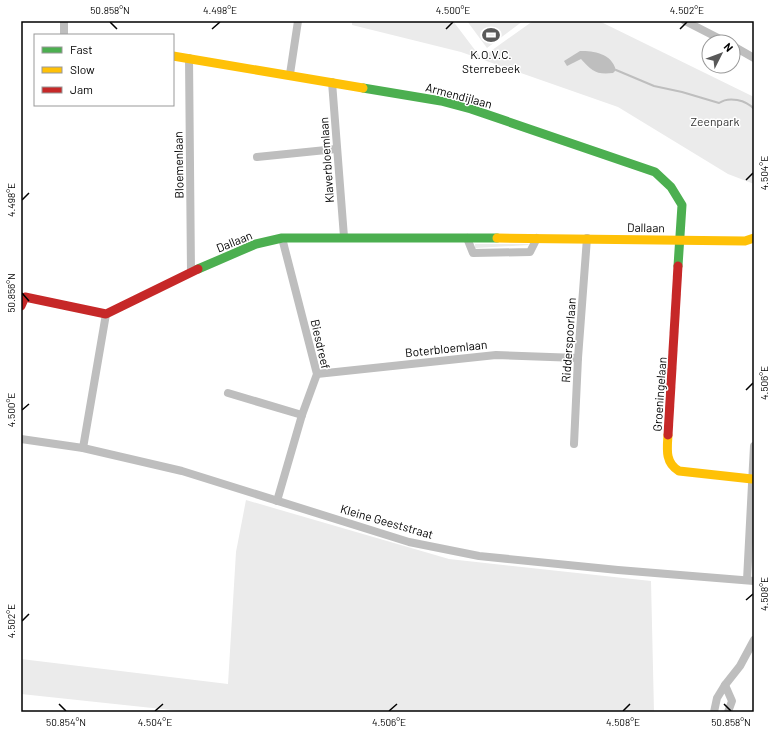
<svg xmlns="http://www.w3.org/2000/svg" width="775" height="733" font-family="Barlow,sans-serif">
<rect width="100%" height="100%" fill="#fff"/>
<!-- green -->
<g fill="#ebebeb">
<path d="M352,21H453L481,58L533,21H599L754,97V184L728,174L618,107L461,52L352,25Z"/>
<path d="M467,21H523L487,48Z"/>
<path d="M475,244H528L529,245L475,248Z"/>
<path d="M246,500L449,559L651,581L654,712H190L21,694V659L228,684L236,552Z"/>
</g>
<!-- water -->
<path fill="#bebebe" d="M580,51C594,51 611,53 616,70L613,73C596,75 592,71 581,59L567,66L564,61Z"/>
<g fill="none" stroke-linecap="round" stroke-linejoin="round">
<!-- stream -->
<path stroke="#bebebe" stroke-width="2" d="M616,70L654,86L682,92L719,103C729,96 746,100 754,109"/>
<!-- street -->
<g stroke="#bebebe" stroke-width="8">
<path d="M64,21V35"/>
<path d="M685,21L726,42"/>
<path d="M733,46L754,58"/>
<path d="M189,58L191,272"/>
<path d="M290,74L298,21"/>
<path d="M332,82L344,237"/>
<path d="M257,157L336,149"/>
<path d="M467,238L473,253L530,252L537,238"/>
<path d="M317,374L496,355L578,358"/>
<path d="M228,393L302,415"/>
<path d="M21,439L83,448L182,471L409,542L479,556L618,570L754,581"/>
<path d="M574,444L578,358L587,238"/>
<path d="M83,448L106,314"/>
<path d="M277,501L302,415L317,374L282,238"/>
<path d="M747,580L754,446"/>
<path d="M725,685L740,666L754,640"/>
<path d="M714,712L717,698L725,685L732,701L728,712"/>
</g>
<!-- fast -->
<g stroke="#4caf50" stroke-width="9">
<path d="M363,88L441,101L471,109L655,172L671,187L682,205L678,266"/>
<path d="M198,269L256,244L282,238H497"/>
</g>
<!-- slow -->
<g stroke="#ffc107" stroke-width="9">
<path d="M173,56L363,88"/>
<path d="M497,238L745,241L754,238"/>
<path d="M668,435C667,449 665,463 679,471L752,479"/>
</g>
<!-- jam -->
<g stroke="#c62828" stroke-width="9">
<path d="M21,306L25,297L106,314L198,269"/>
<path d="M668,435L678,266"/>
</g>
</g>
<!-- ticks -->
<path fill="none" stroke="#000" stroke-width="1.5" d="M110,22L117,29M212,29L220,22M446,29L453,22M680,29L687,22M746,180L753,173M22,200L29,193M22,293L29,301M746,390L753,383M22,410L29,404M746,600L753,594M22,621L29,614M59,704L66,711M724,704L731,711M155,711L163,704M389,711L397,704M623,711L630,704"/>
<!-- icons -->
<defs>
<g id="stadium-bare" transform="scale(1.38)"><path d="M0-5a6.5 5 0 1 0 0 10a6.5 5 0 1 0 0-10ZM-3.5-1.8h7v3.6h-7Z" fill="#595959" stroke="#fff" stroke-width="2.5" paint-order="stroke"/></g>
</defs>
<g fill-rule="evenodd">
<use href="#stadium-bare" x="491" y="35"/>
</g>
<g text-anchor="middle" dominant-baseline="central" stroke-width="3" stroke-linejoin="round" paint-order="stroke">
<!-- poi labels -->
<g font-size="12" fill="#000" stroke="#fff">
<text x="491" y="54">K.O.V.C.<tspan x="491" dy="14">Sterrebeek</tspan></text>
</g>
<!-- street labels -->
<g font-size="12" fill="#000" stroke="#fff">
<text transform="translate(459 95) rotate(15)">Armendijlaan</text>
<text transform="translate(326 160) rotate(-94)">Klaverbloemlaan</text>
<text transform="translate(178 165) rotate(-91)">Bloemenlaan</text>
<text transform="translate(646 227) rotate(1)">Dallaan</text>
<text transform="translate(234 241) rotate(-22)">Dallaan</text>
<text transform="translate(568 340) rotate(-86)">Ridderspoorlaan</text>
<text transform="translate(321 344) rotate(77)">Biesdreef</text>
<text transform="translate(446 348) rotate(-6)">Boterbloemlaan</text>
<text transform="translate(659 394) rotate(-86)">Groeningelaan</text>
<text transform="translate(387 521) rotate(16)">Kleine Geeststraat</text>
</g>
<!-- park labels -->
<g font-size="12" fill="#323232" stroke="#fff">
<text x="715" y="121">Zeenpark</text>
</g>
</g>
<!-- border -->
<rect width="775" height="733" fill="none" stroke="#ffffff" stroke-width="44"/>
<!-- legend -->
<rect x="34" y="34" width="140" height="72" fill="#ffffff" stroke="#999999"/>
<rect x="42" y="47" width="20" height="6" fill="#4caf50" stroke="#999999"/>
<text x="70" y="54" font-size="12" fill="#000000">Fast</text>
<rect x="42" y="67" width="20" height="6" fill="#ffc107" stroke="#999999"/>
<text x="70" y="74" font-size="12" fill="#000000">Slow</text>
<rect x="42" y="87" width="20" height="6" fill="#c62828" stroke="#999999"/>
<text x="70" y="94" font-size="12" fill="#000000">Jam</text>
<!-- north arrow -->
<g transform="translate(721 54) rotate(48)"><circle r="19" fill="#ffffff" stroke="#999999"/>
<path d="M0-3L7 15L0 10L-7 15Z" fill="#595959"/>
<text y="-6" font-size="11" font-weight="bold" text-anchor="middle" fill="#000000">N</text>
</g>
<rect x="22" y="22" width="731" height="689" fill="none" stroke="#000" stroke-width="1.5"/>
<g font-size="10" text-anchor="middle" fill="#000">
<text x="110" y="14">50.858°N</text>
<text x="220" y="14">4.498°E</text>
<text x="453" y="14">4.500°E</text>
<text x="687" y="14">4.502°E</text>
<text transform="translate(764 173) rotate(-90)" y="4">4.504°E</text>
<text transform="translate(11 200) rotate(-90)" y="4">4.498°E</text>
<text transform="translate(11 293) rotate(-90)" y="4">50.856°N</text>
<text transform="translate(764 383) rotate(-90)" y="4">4.506°E</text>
<text transform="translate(11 410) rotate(-90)" y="4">4.500°E</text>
<text transform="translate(764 594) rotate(-90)" y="4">4.508°E</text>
<text transform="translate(11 621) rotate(-90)" y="4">4.502°E</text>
<text x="66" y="726">50.854°N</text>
<text x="155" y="726">4.504°E</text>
<text x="389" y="726">4.506°E</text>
<text x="623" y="726">4.508°E</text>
<text x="731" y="726">50.858°N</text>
</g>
</svg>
